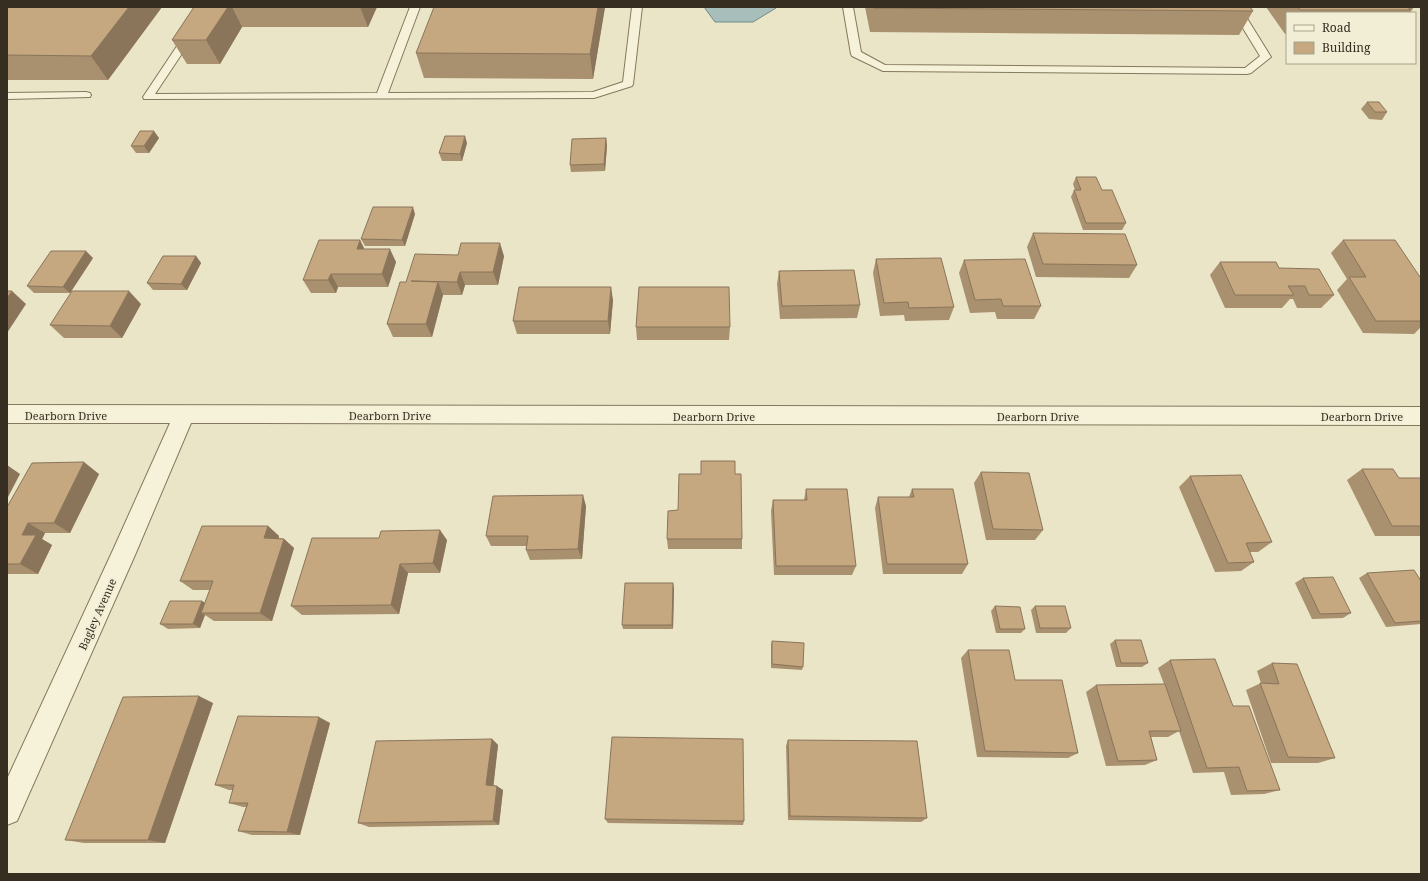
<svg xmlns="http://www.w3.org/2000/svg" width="1428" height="881" font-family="'Noto Serif',serif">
<rect width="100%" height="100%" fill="#eae5c7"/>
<!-- water -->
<path fill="#a8bebb" stroke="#6f8c89" d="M704,7H776V8L753,22H715Z"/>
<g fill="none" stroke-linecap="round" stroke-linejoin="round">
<!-- lane casing -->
<g stroke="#84785e" stroke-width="2">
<g id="lane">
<path d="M203,7H213L155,94L377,93L410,7H420L388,93L593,92L623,82L632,7H642L633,84L632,86L594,98L144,99L143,97Z"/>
<path d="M843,7H853L861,52L885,65L1245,68L1260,56L1230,7H1240L1271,57L1251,73L1247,74L883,71L852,56L851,54Z"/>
<path d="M86,92L90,93L91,95L90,97L7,99V93Z"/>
</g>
</g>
<!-- street casing -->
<g stroke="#84785e" stroke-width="2">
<path id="street" d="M7,405L1421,407V425L191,423L135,555L17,821L7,825V779L113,550L170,423H7Z"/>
</g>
<!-- lane -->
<use href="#lane" fill="#f6f2d9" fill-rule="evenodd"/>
<!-- street -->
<use href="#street" fill="#f6f2d9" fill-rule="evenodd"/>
</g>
<!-- wall -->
<g fill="#a9906e">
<path d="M7,7H162L108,80H7Z"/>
<path d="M194,7H377L368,27H242L220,64H187L172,40Z"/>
<path d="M605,7L593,79L424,78L416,53Z"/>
<path d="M865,7H1250L1253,11L1239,35L870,32Z"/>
<path d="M1266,7H1414L1410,13H1287V34H1285Z"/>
<path d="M1367,102L1387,112L1382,120L1369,119L1361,109Z"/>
<path d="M159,138L149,153H136L131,146Z"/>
<path d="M606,138L607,146L605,171L571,172L570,165Z"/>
<path d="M467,143L462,161H442L439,153Z"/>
<path d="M1076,177L1102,190L1126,223L1122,230H1083L1071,197L1074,190H1075L1073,184Z"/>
<path d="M415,214L405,246H365L361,239Z"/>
<path d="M1033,233L1137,265L1129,278L1036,277L1027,247Z"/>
<path d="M360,240L364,249L396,262L388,287H338L336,293H311L303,280Z"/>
<path d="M1343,240L1421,277V328H1420L1414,334L1363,333L1337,290L1347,279L1331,253Z"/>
<path d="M196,256L201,263L187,290H153L147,283Z"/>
<path d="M504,256L498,285H465L462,295H443L432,337H393L387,324L406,282Z"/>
<path d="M93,258L70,293H34L27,286Z"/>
<path d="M876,259L954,307L949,320L905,321L904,315L880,316L873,273Z"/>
<path d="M964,260L1041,306L1034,319H997L995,312L970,313L959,273Z"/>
<path d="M1220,262L1279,268L1334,295L1321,308H1297L1293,299H1290L1282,308H1225L1210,275Z"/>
<path d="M779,271L860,305L857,318L780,319L777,284Z"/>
<path d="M613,300L610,334H517L513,321Z"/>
<path d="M141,304L122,338H64L50,325Z"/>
<path d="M636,327H730L729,340H637Z"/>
<path d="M1362,469L1399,478H1421V536H1375L1347,480Z"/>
<path d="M981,472L1043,530L1035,540H986L974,483Z"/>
<path d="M99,474L70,533H45L42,539L52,545L38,574H7V507Z"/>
<path d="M735,474L742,539V549H668L667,539L678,510Z"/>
<path d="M1190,476L1272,542L1258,552H1250L1254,562L1241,571L1215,572L1179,487Z"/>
<path d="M806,489L856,566L852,575H774L771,511L773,500H804Z"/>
<path d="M912,489L968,564L962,574H883L875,508L878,497H909Z"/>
<path d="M586,506L582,559L530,560L526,550V546H491L486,536Z"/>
<path d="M268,526L279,536V538L284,539L294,548L272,621H214L205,615L200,628L168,629L160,624L205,603L210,590H193L180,581Z"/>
<path d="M447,540L440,573H408L399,614L302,615L291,606Z"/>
<path d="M1367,573L1421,581V624L1386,627L1359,578Z"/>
<path d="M1303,578L1351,613L1343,618L1312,619L1295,583Z"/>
<path d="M674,588L673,629H623L622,625Z"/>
<path d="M995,606L1025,629L1021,633H996L991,611Z"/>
<path d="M1035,606L1071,628L1066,633H1036L1031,610Z"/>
<path d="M1115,640L1148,663L1142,667H1116L1110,644Z"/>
<path d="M772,641L803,667L802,670L771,668V645Z"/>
<path d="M968,650L1015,680L1078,753L1068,758L977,757L961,658Z"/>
<path d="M1170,660L1233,706L1280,790L1264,794L1231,795L1224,772L1193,773L1179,731L1168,737H1151L1157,760L1145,765L1106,766L1086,692L1096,685L1164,684L1158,668Z"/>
<path d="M1272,663L1335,758L1318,763H1271L1246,690L1261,683L1257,671Z"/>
<path d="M213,703L165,843H84L65,840Z"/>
<path d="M330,723L300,835H252L238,831L246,807H243L229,803L233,790H229L215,785Z"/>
<path d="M492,739L498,745L493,785L503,790L499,825L369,827L358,823Z"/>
<path d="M788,740L927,818L921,822L788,820L786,746Z"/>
<path d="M605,819L744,821L743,825L608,823Z"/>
</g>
<!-- shaded-wall -->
<g fill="#8a755a">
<path d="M129,7H162L108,80L91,56Z"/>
<path d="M228,7H232L242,27L220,64L206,40Z"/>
<path d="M360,7H377L368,27Z"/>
<path d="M598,7H605L593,79L590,54Z"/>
<path d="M154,131L159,138L149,153L144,146Z"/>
<path d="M465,136L467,143L462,161L460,154Z"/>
<path d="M606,138L607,146L605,171L604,164Z"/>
<path d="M413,207L415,214L405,246L402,240Z"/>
<path d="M360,240L367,254L357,249Z"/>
<path d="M500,243L504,256L498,285L493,272Z"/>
<path d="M390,249L396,262L388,287L382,274Z"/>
<path d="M86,251L93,258L70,293L63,287Z"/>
<path d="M196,256L201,263L187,290L181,284Z"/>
<path d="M460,272L465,285L462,295L457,282Z"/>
<path d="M331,274L338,287L336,293L328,280Z"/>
<path d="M438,282L443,295L432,337L426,324Z"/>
<path d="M611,287L613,300L610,334L608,321Z"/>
<path d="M12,291L26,304L7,333V298Z"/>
<path d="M129,291L141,304L122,338L110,326Z"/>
<path d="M84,462L99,474L70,533L54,523Z"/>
<path d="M7,465L20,474L7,499Z"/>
<path d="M583,495L586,506L582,559L578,549Z"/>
<path d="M28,523L45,533L42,539L52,545L38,574L20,564L22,535Z"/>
<path d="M268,526L279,536L275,548L264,538Z"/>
<path d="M440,530L447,540L440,573L433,563Z"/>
<path d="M284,539L294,548L272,621L260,613Z"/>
<path d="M400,564L408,573L399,614L391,605Z"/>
<path d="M673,583L674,588L673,629L672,625Z"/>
<path d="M202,601L209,605L201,613L205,615L200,628L193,624Z"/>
<path d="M199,696L213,703L165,843L148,840Z"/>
<path d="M319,717L330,723L300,835L287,832Z"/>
<path d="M492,739L498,745L493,790L486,785Z"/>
<path d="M497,786L503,790L499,825L493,821Z"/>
</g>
<!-- building -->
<g fill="#c5a780" stroke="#8a755a">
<path d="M7,7H129L91,56L7,55Z"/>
<path d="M194,7H228L206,40H172Z"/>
<path d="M434,7H598L590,54L416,53Z"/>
<path d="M873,7H1250L1253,11L874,8Z"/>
<path d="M1298,7H1408L1410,10H1300Z"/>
<path d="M1367,102H1379L1387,112H1375Z"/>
<path d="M140,131H154L144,146H131Z"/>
<path d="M445,136H465L460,154L439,153Z"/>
<path d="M606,138L604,164L570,165L572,139Z"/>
<path d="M1076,177H1096L1102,190H1112L1126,223H1086L1074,190H1081Z"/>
<path d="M373,207H413L402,240L361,239Z"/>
<path d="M1033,233L1125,234L1137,265L1043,264Z"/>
<path d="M319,240H360L357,249H390L382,274H331L328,280H303Z"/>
<path d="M1343,240H1395L1420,277H1421V321H1376L1349,277H1366Z"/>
<path d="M461,243H500L493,272H460L457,282L411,281L438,282L426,324H387L400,282H406L415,254L458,255Z"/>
<path d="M51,251H86L63,287L27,286Z"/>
<path d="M163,256H196L181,284L147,283Z"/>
<path d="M941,258L954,307L909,308L908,302L884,303L876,259Z"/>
<path d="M1025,259L1041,306H1003L1001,299L975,300L964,260Z"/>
<path d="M1220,262H1276L1279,268L1319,269L1334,295H1309L1305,286H1288L1294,295H1235Z"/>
<path d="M854,270L860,305L782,306L779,271Z"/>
<path d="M519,287H611L608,321H513Z"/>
<path d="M639,287H729L730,327H636Z"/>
<path d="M7,291H12L7,298Z"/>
<path d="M72,291H129L110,326L50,325Z"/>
<path d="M701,461H735V474H741L742,539H667L668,511L678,510L679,474H701Z"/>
<path d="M84,462L54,523H28L22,535H36L20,564H7V507L32,463Z"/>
<path d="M1362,469H1393L1399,478H1421V526H1392Z"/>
<path d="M981,472L1029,473L1043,530L993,529Z"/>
<path d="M1241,475L1272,542L1246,543L1254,562L1228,563L1190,476Z"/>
<path d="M806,489H847L856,566H776L773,500H807Z"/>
<path d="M912,489H953L968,564H887L878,497H914Z"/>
<path d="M583,495L578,549L526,550L528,536H486L493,496Z"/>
<path d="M202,526H268L264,538L284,539L260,613H201L213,581H180Z"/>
<path d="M440,530L433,563L400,564L391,605L291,606L312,538H379L381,531Z"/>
<path d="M1414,570L1421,581V621L1395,623L1367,573Z"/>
<path d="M1333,577L1351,613L1320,614L1303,578Z"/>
<path d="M625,583H673L672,625H622Z"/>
<path d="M170,601H202L193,624H160Z"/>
<path d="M995,606L1020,607L1025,629H1000Z"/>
<path d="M1035,606H1065L1071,628H1040Z"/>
<path d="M1115,640H1141L1148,663H1121Z"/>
<path d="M772,641L804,643L803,667L772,664Z"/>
<path d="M968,650H1009L1015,680H1062L1078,753L985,751Z"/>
<path d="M1215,659L1233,706H1249L1280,790L1247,791L1239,767L1207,768L1170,660Z"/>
<path d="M1272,663L1297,664L1335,758L1288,757L1260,683L1279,684Z"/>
<path d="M1165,684L1181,731H1149L1157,760L1118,761L1096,685Z"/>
<path d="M199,696L148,840H65L123,697Z"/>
<path d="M238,716L319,717L287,832L238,831L248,803H229L234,785H215Z"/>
<path d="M612,737L743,739L744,821L605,819Z"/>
<path d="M492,739L486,785L497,786L493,821L358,823L376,741Z"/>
<path d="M788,740L917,741L927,818L790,816Z"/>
</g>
<g text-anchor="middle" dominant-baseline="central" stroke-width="3.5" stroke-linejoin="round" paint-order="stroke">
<!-- street labels -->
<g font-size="11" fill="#362e20" stroke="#f2eed6">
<text x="66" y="415">Dearborn Drive</text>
<text x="390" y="415">Dearborn Drive</text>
<text x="714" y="416">Dearborn Drive</text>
<text x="1038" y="416">Dearborn Drive</text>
<text x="1362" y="416">Dearborn Drive</text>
<text transform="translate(97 614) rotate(-66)">Bagley Avenue</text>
</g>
</g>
<!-- border -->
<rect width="1428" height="881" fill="none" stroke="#362e20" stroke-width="16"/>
<!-- legend -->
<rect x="1286" y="12" width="130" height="52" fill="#f2eed6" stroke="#a7a18d"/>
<rect x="1294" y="25" width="20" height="6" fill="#f6f2d9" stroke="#a7a18d"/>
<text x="1322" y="32" font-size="12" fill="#362e20">Road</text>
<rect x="1294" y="42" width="20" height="12" fill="#c5a780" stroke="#a7a18d"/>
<text x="1322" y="52" font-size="12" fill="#362e20">Building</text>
</svg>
